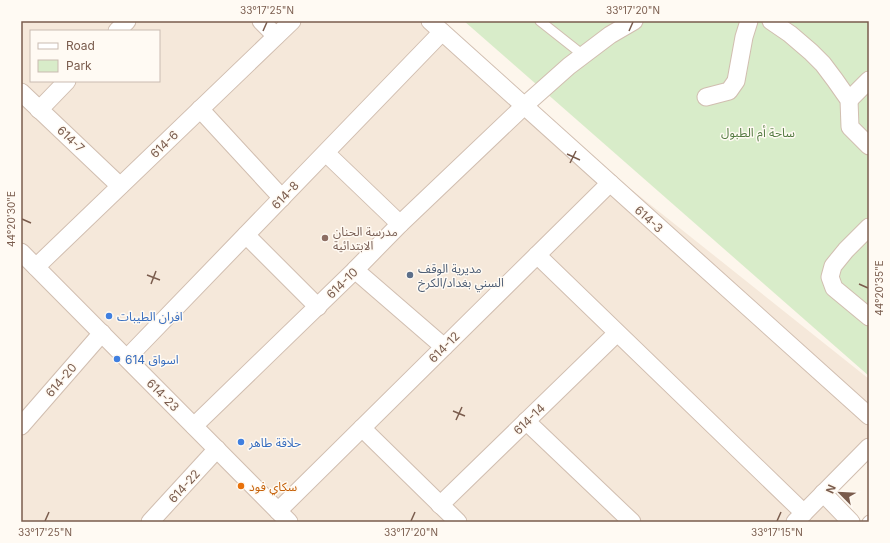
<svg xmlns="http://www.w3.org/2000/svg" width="890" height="543" font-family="Inter,'Noto Sans Arabic',sans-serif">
<rect width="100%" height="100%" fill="#fdf6ec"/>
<!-- residential -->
<path fill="#f5e8da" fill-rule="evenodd" d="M21,21H420L869,379V443L819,493L845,522H21ZM31,31H159V81H31Z"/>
<!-- green -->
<path fill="#d8ecc9" d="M464,21H869V376Z"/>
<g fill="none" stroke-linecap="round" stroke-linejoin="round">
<!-- service casing -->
<g stroke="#d1beb0" stroke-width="11">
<g id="service">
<path d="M540,21L583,55"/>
<path d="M867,522L869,520"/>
</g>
</g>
<!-- minor casing -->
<g stroke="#d1beb0" stroke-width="19">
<g id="minor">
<path d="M261,21L276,36"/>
<path d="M430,21L869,416"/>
<path d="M771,21L790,34L811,52L823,64L835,80L849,100L850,127L869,146"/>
<path d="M117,31L127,21"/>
<path d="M21,92L120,186"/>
<path d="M706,97L729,91L736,81L744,37L749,21"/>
<path d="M849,100L869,80"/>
<path d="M200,109L282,198"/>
<path d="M39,110L67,81"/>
<path d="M326,153L400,224"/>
<path d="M869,227L846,250L833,266L830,277L834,288L869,317"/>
<path d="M246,235L318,307"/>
<path d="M21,252L289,522"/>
<path d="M537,255L804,513"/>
<path d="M36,267L292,21"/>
<path d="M355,270L444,347"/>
<path d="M127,358L442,32"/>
<path d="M526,421L632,522"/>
<path d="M21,426L102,333"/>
<path d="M194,426L355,270L400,224L524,106L569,66L610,35L634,21"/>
<path d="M362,428L458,522"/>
<path d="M823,493L851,522"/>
<path d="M440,505L617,333"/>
<path d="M278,511L610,183"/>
<path d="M150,522L217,449"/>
<path d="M795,522L869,447"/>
</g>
</g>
<!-- service -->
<use href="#service" stroke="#fff" stroke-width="9"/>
<!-- minor -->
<use href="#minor" stroke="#fff" stroke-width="17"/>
</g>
<!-- ticks -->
<path fill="none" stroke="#7a5c4d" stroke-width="1.5" d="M263,31L267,22M629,31L633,22M567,154L580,160M570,163L576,151M22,219L31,223M147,275L160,280M151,284L156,271M859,284L868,288M453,411L465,416M456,420L462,407M45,521L49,512M411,521L415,512M777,521L781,512"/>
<!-- markers -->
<circle fill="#8d6e63" stroke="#fffaf3" stroke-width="1.5" cx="325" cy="238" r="4"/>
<circle fill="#5c6f8a" stroke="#fffaf3" stroke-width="1.5" cx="410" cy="275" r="4"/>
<g fill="#3f7fe0" stroke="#fffaf3" stroke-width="1.5">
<circle cx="109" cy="316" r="4"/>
<circle cx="117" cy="359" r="4"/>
<circle cx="241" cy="442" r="4"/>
</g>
<circle fill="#e8710a" stroke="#fffaf3" stroke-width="1.5" cx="241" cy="486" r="4"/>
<g text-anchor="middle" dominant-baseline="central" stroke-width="3" stroke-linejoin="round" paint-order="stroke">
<!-- park labels -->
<g font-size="12" fill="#537a41" stroke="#fffaf3">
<text x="758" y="132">ساحة أم الطبول</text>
</g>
<!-- street labels -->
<g font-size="12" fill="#7a5c4d" stroke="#fffaf3">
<text transform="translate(71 139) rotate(43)">614-7</text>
<text transform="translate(164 144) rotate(-44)">614-6</text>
<text transform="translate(285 195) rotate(-46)">614-8</text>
<text transform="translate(649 219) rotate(42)">614-3</text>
<text transform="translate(342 283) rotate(-44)">614-10</text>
<text transform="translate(444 347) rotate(-45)">614-12</text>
<text transform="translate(61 380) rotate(-49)">614-20</text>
<text transform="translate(163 395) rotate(45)">614-23</text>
<text transform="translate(529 419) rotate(-44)">614-14</text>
<text transform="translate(184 486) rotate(-48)">614-22</text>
</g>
<!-- education labels -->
<g font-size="12" fill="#785e54" stroke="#fffaf3" text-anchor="start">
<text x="333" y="231">مدرسة الحنان<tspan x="333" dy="14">الابتدائية</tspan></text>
</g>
<!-- service labels -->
<g font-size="12" fill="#4e5e75" stroke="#fffaf3" text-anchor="start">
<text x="418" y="268">مديرية الوقف<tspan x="418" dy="14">السني بغداد/الكرخ</tspan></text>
</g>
<!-- shop labels -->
<g font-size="12" fill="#366cbe" stroke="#fffaf3" text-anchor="start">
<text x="117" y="316">افران الطيبات</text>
<text x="125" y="359">اسواق 614</text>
<text x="249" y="442">حلاقة طاهر</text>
</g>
<!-- food labels -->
<g font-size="12" fill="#c56008" stroke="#fffaf3" text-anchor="start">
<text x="249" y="486">سكاي فود</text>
</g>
</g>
<!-- border -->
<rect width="890" height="543" fill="none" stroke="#fffaf3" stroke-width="44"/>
<!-- legend -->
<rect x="30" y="30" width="130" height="52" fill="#fffaf3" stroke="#cabbb1"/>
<rect x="38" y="43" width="20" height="6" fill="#ffffff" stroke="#cabbb1"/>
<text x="66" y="50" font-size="12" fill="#7a5c4d">Road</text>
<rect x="38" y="60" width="20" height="12" fill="#d8ecc9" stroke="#cabbb1"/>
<text x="66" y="70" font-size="12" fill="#7a5c4d">Park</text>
<!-- north arrow -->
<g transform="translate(840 493) rotate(294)" stroke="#fffaf3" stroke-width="3" paint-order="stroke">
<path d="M0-3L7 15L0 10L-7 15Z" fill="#7a5c4d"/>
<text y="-6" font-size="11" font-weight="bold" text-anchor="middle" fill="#7a5c4d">N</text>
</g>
<rect x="22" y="22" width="846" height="499" fill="none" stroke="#7a5c4d" stroke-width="1.5"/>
<g font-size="10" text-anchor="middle" fill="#7a5c4d">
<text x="267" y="14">33°17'25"N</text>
<text x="633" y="14">33°17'20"N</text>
<text transform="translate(11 219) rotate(-90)" y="4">44°20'30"E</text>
<text transform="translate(879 288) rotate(-90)" y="4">44°20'35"E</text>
<text x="45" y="536">33°17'25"N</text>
<text x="411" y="536">33°17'20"N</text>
<text x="777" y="536">33°17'15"N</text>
</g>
</svg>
